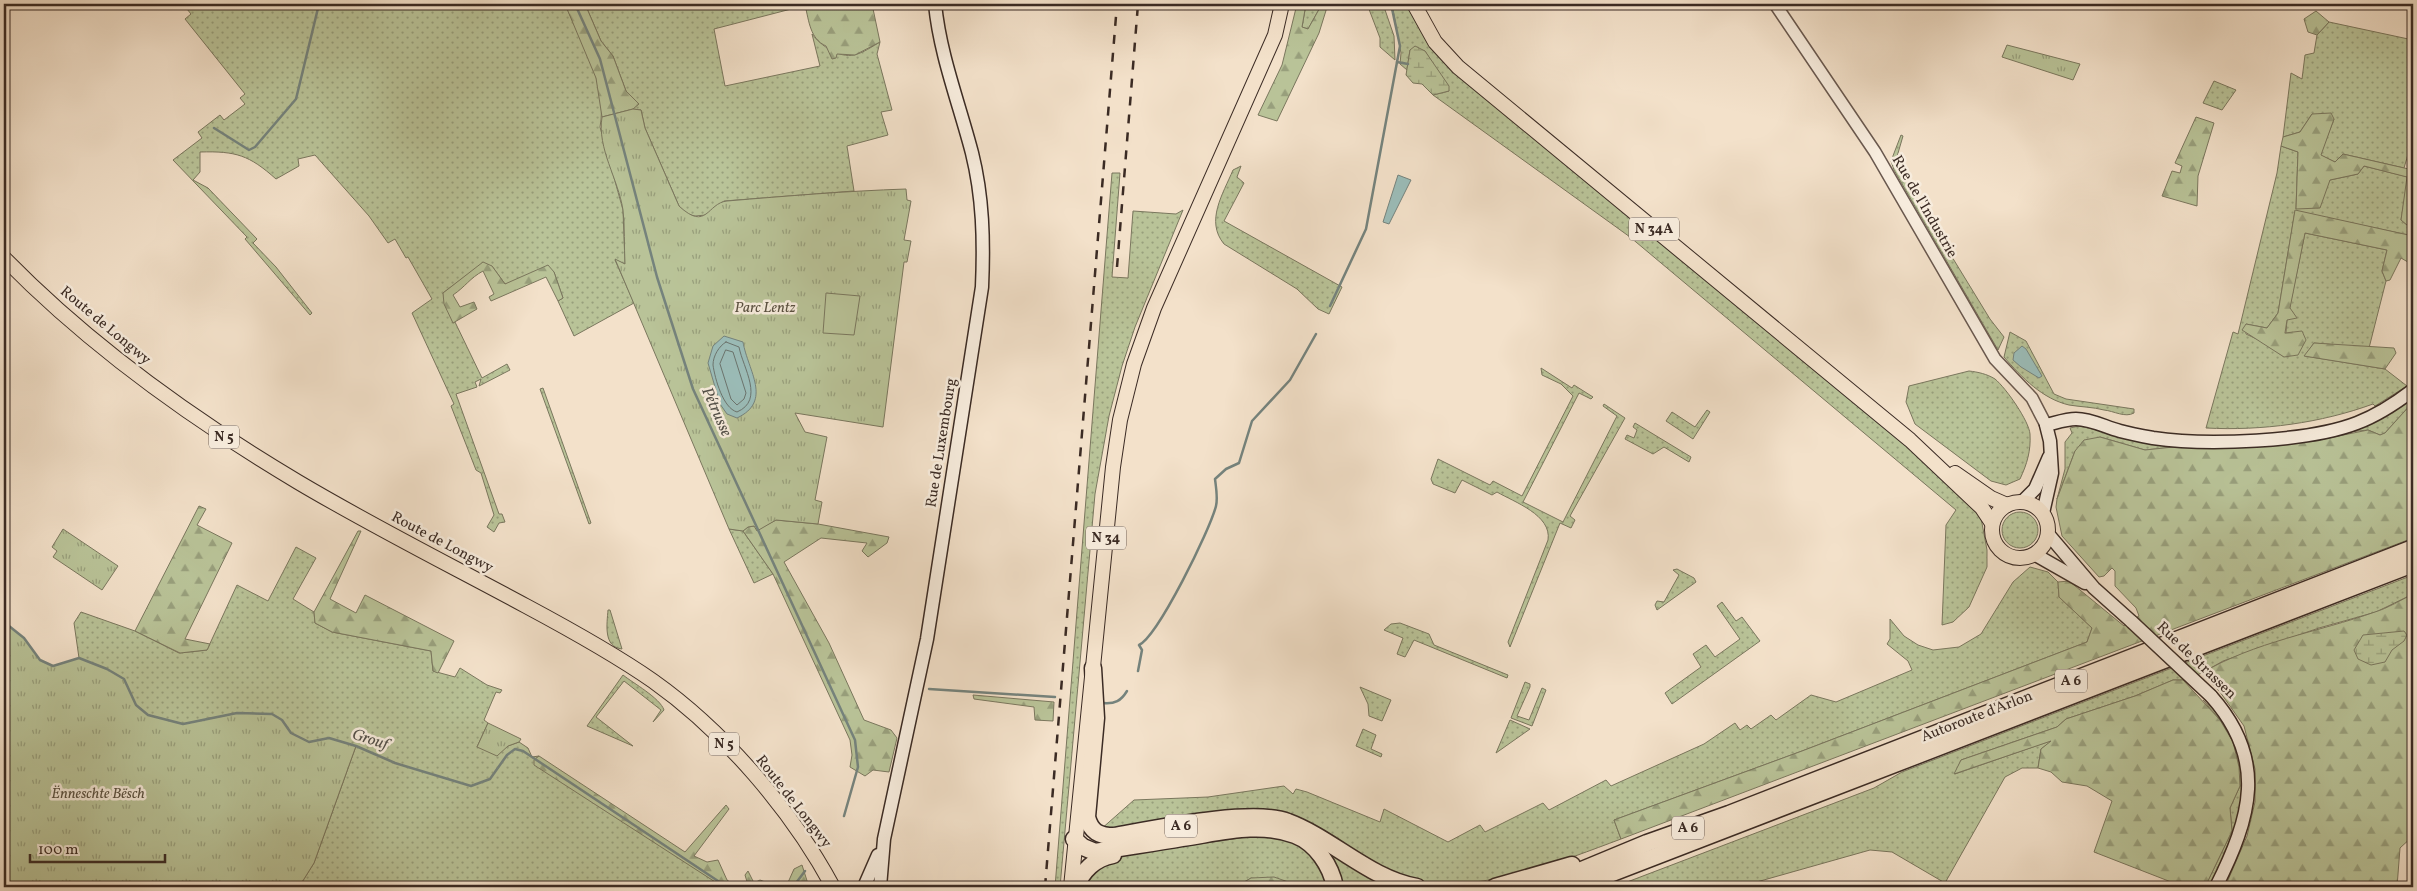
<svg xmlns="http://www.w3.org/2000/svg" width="2417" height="891" font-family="Vollkorn,serif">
<defs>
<pattern id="grass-dots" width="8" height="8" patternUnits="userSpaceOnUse" patternTransform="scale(1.25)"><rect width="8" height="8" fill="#b9c398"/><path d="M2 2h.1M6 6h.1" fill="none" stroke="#989f7c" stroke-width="1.8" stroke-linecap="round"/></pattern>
<pattern id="forest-firs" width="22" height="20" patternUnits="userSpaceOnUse" patternTransform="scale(1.25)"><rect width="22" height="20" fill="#b9c398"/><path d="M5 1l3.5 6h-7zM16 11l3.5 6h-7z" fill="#989f7c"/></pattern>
<pattern id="wetland-marsh" width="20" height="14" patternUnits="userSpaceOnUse" patternTransform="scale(1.25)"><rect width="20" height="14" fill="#b9c398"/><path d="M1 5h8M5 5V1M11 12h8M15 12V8" fill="none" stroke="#989f7c"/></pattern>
<pattern id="park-tufts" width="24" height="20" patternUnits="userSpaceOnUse" patternTransform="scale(1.25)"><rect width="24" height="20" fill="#b9c398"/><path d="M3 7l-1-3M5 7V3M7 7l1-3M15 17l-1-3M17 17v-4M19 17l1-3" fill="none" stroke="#989f7c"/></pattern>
</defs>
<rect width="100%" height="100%" fill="#f3e1ca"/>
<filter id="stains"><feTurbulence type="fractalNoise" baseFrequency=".004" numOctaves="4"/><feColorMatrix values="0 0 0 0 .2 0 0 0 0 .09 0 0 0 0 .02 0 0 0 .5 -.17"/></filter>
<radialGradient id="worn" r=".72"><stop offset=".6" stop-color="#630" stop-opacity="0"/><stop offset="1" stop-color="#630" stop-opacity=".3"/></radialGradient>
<!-- grass -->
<g fill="url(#grass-dots)" stroke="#7a775e">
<path d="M183,4H565C581,41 608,85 600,127L623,210L625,264L615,260L634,303L574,336L558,301L563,298L554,272L505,284L492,266L467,275L443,293L453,323L455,322L482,378L507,364L510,370L479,386L481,379L475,382L477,387L456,394L499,514H502L505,522L499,523L494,532L487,527L494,515L481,473L476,470L451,406L454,404L412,313L432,299L408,257L406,258L395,239L388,243L369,216L315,155L298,159L299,166L276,179C249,155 236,151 200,152V172L193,180L208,188L257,239L253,243L276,267L312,313L310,315L245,239L247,237L173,160L202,138L198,132L220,115L224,120L245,104L240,98L245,94L185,19L191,14Z"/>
<path d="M585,4H798L795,8L714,29L725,86L820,66L812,34C821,46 839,58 854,55C863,53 873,46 880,42L877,54L892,110L881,112L888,135L847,146L854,191L724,201L706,215L695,216L687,214L679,206L645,128L641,110L633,109L638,104L626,91L613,56L601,41Z"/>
<path d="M1306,4H1322L1308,29L1302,27Z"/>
<path d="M1367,4H1383L1394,36L1395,60L1380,47V38Z"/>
<path d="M1392,4H1407L1425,38L1954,484L1981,518L1987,550V567L1969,607L1953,622L1942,625L1946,525L1956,510L1630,237L1433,95L1449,91L1425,51L1410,50L1407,70L1400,64L1401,53Z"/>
<path d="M2329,22L2413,40V152L2409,151L2404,168L2343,154L2335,162L2320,155L2334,119L2312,114L2300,132L2283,137L2291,73L2302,79L2305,55L2314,53L2317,35Z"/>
<path d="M2214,81L2236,90L2222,110L2203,103Z"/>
<path d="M1901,135L1903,136L1896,160L1897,167L1990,319L2004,337L1998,350L1894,170L1891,161Z"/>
<path d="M2281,146L2298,152L2296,209L2330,180L2358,174L2364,166L2408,177L2401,220L2413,230V236L2295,211L2278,313L2267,328L2246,324V334L2265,343L2284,357L2287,320L2305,233L2387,250L2382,271L2386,281L2369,348L2314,343L2305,356L2385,369L2407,386L2375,406L2373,404C2321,423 2262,431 2206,428L2233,332L2238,334L2277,173Z"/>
<path d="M1241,166L1237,177L1244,183L1224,221L1342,287L1329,314L1318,309L1297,289L1224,244C1205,221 1223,194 1233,170Z"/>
<path d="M1112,173H1120L1112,277L1128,278L1133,211L1176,214L1183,210L1135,327L1122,366L1109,416L1095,494L1060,887H1055Z"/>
<path d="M2010,332L2026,341L2054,394L2066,399L2134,409V413C2125,418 2114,411 2104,410C2093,407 2081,407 2069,405C2043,399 2022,378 2004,357Z"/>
<path d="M1541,368L1572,388L1574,385L1593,397L1591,399L1579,393L1523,502L1563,522L1617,416L1603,406L1604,404L1625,418L1570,516L1575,520L1571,528L1560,523L1510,647L1508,642L1548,540C1552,515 1514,502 1497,492L1492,495L1462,480L1455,493L1433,484L1431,479L1438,459L1490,485L1493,481L1522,496L1573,396L1561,384L1542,375Z"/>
<path d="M1969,371C1978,372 1987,374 1995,379C2006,388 2029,421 2030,434C2031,451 2027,464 2020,479L2006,485L1991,481L1915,424L1906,402L1909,386Z"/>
<path d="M543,388L591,523L589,524L540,389Z"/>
<path d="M2413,395V402L2385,433L2380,435L2368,430L2349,432L2374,422Z"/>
<path d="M1707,410L1710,412L1693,439L1666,421L1672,412L1695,427Z"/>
<path d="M1635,423L1691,457L1689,462L1664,447L1653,454L1625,439L1627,435L1634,438L1637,430L1633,427Z"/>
<path d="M2079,426L2119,435L2183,446L2145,450L2100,437L2075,451L2057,499L2065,469V442L2072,433L2070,428Z"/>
<circle cx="2020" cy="530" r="18"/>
<path d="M729,529L743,531L773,574L754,583Z"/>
<path d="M296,547L316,558L293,599L314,612L315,623L332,632L431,651L433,671L455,677L460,668L487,685L502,690L500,693L496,692L484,720L488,723L477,747L508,746L519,742L528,748L532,757L539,756L534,760L723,887H299L314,863L356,746L329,738L309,742L291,733L282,720L209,718L196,723L183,724L148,715L136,705L124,679L107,669L79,658L74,623L81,612L135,631L179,653L207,650L237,585L268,601Z"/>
<path d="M2030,567L2048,572L2058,582L2059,597L2092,628L2087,642L1802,751L1614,820L1621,839C1562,861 1488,891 1424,882C1381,874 1321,835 1280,814V811L1259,809L1239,810L1100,830L1134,800L1208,797L1284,786L1293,794L1296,789L1307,792L1380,822L1384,809L1448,842L1480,825L1485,832L1543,803L1549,810L1606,780L1611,786L1704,744L1735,723L1740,730L1747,725L1751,729L1771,715L1776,720L1811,695L1836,702L1912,670L1908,661L1887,644L1890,639V619L1904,636L1918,645L1933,650L1959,647L1981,634L2013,582Z"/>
<path d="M1677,569L1694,578L1696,582L1657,610L1655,605L1657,601L1664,602L1679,575L1673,570Z"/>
<path d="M2413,575V594L2376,612L2319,628L2223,661L2202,673L2183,680H2173L2135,696L2066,719L2057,727L1961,760L1955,774L2053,740L2041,749L2038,768H2022L2005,777L1945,883L1892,852L1870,850L1739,887H1667L1669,884L1646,882L1624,887H1614L1874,788L1902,772Z"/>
<path d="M1722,602L1736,621L1742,617L1760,641L1672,704L1665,693L1701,667L1693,654L1706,645L1715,657L1740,639L1717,606Z"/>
<path d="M608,610H610L622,649C603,647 607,624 608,610Z"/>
<path d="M1400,623L1429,634L1434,645L1508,675L1507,678L1414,640L1405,657L1397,654L1403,638L1384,630L1391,624Z"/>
<path d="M623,675C633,683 660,698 664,710L653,722L661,710L624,681L596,717L633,746L587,726Z"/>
<path d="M1525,682L1530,684V687L1517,716L1529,720L1542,688L1546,690L1532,726L1511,718Z"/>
<path d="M1360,687L1391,700L1382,721L1369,716L1368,704Z"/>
<path d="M2203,700L2224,719L2237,749L2244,788L2235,834L2210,887H2205L2232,831L2230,808L2240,786L2233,742L2220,720Z"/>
<path d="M1510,720L1530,729L1496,753Z"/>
<path d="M1363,729L1376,735L1371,749L1382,754L1381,757L1356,746Z"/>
<path d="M1253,836C1261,836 1269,836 1277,837C1301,840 1324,864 1328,887H1297L1294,884L1251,878L1236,887H1085L1086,879L1114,858L1126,855Z"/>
<path d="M1330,850L1402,887H1340L1327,855Z"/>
</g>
<!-- forest -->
<g fill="url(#forest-firs)" stroke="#7a775e">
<path d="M565,4H585L601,41L613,56L626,91L639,104L633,109L602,117L596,78Z"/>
<path d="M798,4H872L880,42L855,55L837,54L836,58L832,59L826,46C810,39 809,21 805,5L795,8V6Z"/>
<path d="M1297,4H1306L1302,27L1308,29L1322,4H1328L1319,33L1277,121L1258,115L1282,65Z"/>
<path d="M2316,11L2329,22L2317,35L2308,32L2304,19Z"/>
<path d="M2331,113L2334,119L2321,155L2335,162L2343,154L2413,170V230L2401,220L2407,177L2364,166L2358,174L2330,180L2320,208L2296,209L2298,152L2281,146L2283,137L2300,132L2312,114Z"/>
<path d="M2196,117L2214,123L2198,176L2197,206L2162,196L2172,171L2180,173L2182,166L2175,163Z"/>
<path d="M2295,210L2413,236V265L2401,258L2390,280L2386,281L2382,271L2387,250L2305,233L2290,308L2297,318L2287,320L2285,333L2302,331L2306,340L2298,355L2284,357L2242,330L2246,324L2267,328L2278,313Z"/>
<path d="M483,262L492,266L505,284L548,265L554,272L563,298L558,301L546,277L491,301L489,297L494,294L483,271C470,278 465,287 453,295L460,307L474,302L477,309L453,323L444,304L443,293Z"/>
<path d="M2314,343L2394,348L2396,353L2385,369L2304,356Z"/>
<path d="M2413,402V538L1621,839L1614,820L1802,751L2087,642L2092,628L2059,597L2058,582L2069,581L2124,626L2139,616L2136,608L2115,586V571L2112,568L2104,576L2099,577L2062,536L2056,507L2057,499L2075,451L2084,440L2100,437L2145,450L2183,446L2254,445L2314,441L2368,430L2380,435L2385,433Z"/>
<path d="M199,506L206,509L197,525L232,543L185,639L210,644L207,650L180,653L135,631Z"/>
<path d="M776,520L818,524L889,537L887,543L868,557L862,551L867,543L821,538L784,562L829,643L864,720L891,730L897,738L889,772L873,770L865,776L850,767L852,755L850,740L773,574L743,531L748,527L755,526L757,530Z"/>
<path d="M358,531H361L330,599L356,613L365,595L454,641L438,673L433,671L431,651L332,632L315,623L314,612Z"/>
<path d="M2413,594V836L2400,848L2397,887H2225L2247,836L2255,802V769L2244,726L2220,692L2202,673C2254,642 2318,632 2375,612C2388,608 2401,600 2413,594Z"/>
<path d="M2173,680H2183L2220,720L2233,742L2239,767L2240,786L2230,808L2232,831L2205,887H2184L2094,852L2112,801L2087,786L2062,782L2051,772L2038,768L2041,749L2051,741L1954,774L1961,760L2057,727L2066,719L2135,696Z"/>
<path d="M973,695L1054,702L1053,721L1035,720L1034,707L974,699Z"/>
<path d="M539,756L685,852L726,805L729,809L694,856L707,862L718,860L727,880L734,885L739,882L748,885L745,875L748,871L754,883L760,880L778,887H723L534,765V760Z"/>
<path d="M802,865L809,887H786L794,869Z"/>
<path d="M1274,877L1294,884L1297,887H1236L1251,878Z"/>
</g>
<!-- wetland -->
<g fill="url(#wetland-marsh)" stroke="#7a775e">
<path d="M1415,46L1425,51L1449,86V91L1433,95L1422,84L1413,83L1406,75L1410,50Z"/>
<path d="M2404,631L2407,635L2404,641L2392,650L2385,662L2371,665L2358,659L2354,650L2363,635Z"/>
</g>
<!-- park -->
<g fill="url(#park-tufts)" stroke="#7a775e">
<path d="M2007,45L2080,64L2073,80L2002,57Z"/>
<path d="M633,109L641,110L645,128L679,206C707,232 707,203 727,201C787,196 846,191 906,189L907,200L911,201L904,240L911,241L907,262H904L883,427L795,413L805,432L827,437L815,500L822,502L818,524L776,520L757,531L754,526L748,527L743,531L729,529L615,259L625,264C624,246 625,227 623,210C618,178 597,149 602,117Z"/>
<path d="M63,529L118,566L102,590L53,557L57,551L52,547Z"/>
<path d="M4,622L24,638L40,660L53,666L79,658L107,669L124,679L136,705L148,715L183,724L237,713L272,714L282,720L291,733L309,742L329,738L356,746L314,863L299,887H4Z"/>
<path d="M488,723L521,739L519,742L508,746L497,756L477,747Z"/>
</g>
<!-- pitch -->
<path fill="#b9c398" stroke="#7a775e" d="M826,293L860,296L854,335L823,333Z"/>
<!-- water -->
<g fill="#9bbdb9" stroke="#75837d">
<path d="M1398,175L1411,180L1389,224L1383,222Z"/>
<path d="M724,336L743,342C748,371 773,401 737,418L727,414L720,404L708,363L713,346Z"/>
<path d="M2022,346L2026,349L2042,376L2039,378L2021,367L2013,360L2014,353Z"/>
</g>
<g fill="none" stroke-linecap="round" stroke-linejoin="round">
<!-- shore -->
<g stroke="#6b746e" stroke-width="1">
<path d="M726,342L739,347C743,368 765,400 737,412C723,408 715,379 713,365C713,356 719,346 726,342Z"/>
<path d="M726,350L733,352L746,393L744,399L737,405L731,399L720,364Z"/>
</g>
<!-- stream -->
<g stroke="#75837d" stroke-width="2.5">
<path d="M575,4L600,59L657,277L693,389L855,740L858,767L844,816"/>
<path d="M1397,62L1408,64"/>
<path d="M214,128L249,150L255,147L296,99L319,4"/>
<path d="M1330,306L1366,229L1400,46L1391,4"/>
<path d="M4,622L24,638L40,660L53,666L79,658L107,669L124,679L136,705L148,715L183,724L237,713L272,714L282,720L291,733L309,742L329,738L356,746L395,763L471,786L490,779L507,755L515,749L523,751L727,887"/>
<path d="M1138,671L1142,650L1139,645C1158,636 1210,530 1216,506C1218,498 1216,487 1215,479L1226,469L1239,463L1252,421L1290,380L1316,334"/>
<path d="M929,689L1055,697"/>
<path d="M1103,703C1115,704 1121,701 1127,691"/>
<path d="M793,887L805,871"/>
</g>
<!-- tertiary casing -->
<g stroke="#69584e" stroke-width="14">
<path id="tertiary" d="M1775,4L1875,152L1995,359L2032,398L2046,425"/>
</g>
<!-- secondary casing -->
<g stroke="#3b2b24" stroke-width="15">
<g id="secondary">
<path d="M2022,502L2035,489L2049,457"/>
<path d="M2043,513L2052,473L2050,441L2046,425C2055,423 2066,419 2076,419C2091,419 2105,427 2120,431C2131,434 2142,436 2153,438C2206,446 2308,442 2357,423C2378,415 2396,403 2413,390"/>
<path d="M2049,535L2094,588L2132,622"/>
<path d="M2034,554L2085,583"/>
<path d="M2211,696C2268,760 2251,817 2216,887"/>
<path d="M864,887L878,855"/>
<path d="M880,887L884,839L927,639L982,287C984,241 983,197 972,153C959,103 940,55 935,4"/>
</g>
</g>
<!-- primary casing -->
<g stroke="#3b2b24" stroke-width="16">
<g id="primary">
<path d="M1414,4L1435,42L1458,67L1910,440L1982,508L1992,523"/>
<path d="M4,258C90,346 192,419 298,482C372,526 450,565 526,606C569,629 613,653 653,681C725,732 792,811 833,887"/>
<path d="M1955,473L1991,498L2007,505"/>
<circle cx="2020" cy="530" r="28"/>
<path d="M1071,887L1113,467L1120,420L1134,364L1154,308L1275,35L1282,4"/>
</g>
</g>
<!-- motorway casing -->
<g stroke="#3b2b24" stroke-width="19">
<g id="motorway">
<path d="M1093,668L1096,718L1087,817C1091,832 1099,836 1114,836C1154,829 1254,808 1288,822C1333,839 1370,879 1417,887"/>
<path d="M1074,839L1083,847L1095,852C1124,847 1153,843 1182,838C1218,833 1259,821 1295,835C1316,843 1331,866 1335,887"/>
<path d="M1076,887C1082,871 1095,858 1113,855"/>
<path d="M1495,887L1572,865"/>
<path d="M1541,887L1647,843L1729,814L2413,548"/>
<path d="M1576,887L2413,564"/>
</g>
</g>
<!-- tertiary -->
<use href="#tertiary" stroke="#f7ecdd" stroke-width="11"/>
<!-- secondary -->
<use href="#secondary" stroke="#f7ecdd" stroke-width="12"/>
<!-- primary -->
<use href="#primary" stroke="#f3e1ca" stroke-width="14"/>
<!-- motorway -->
<use href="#motorway" stroke="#f3e1ca" stroke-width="16"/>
<!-- rail -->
<g stroke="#3b2b24" stroke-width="2.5" stroke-dasharray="9 9" stroke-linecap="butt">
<path d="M1117,267L1138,4"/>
<path d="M1045,887L1117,4"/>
</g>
<!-- secondary-bridge casing -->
<g stroke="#3b2b24" stroke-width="15" stroke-linecap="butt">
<path id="secondary-bridge" d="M2132,622L2211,696"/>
</g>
<!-- secondary-bridge -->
<use href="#secondary-bridge" stroke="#f7ecdd" stroke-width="12"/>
</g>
<g text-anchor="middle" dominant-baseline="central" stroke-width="5" stroke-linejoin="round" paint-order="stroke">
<!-- shield labels -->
<g fill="#f7ecdd" stroke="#73655c" stroke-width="1">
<rect x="1629" y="217.5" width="50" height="23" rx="4"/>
<rect x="209" y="425.5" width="30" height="23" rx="4"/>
<rect x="1086" y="526.5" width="40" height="23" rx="4"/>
<rect x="2055" y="669.5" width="32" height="23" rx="4"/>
<rect x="709" y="732.5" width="30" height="23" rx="4"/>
<rect x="1165" y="814.5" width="32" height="23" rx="4"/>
<rect x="1672" y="816.5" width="32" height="23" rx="4"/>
</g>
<g font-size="14" font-weight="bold" fill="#3b2b24">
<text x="1654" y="229">N 34A</text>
<text x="224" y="437">N 5</text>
<text x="1106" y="538">N 34</text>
<text x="2071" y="681">A 6</text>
<text x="724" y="744">N 5</text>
<text x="1181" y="826">A 6</text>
<text x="1688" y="828">A 6</text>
</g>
<!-- street labels -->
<g font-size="15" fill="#3b2b24" stroke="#f7ecdd">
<text transform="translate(1924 207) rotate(60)">Rue de l'Industrie</text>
<text transform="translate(105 326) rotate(40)">Route de Longwy</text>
<text transform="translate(942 443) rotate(-81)">Rue de Luxembourg</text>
<text transform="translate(442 543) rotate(28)">Route de Longwy</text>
<text transform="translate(2196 661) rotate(44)">Rue de Strassen</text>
<text transform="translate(1977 717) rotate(-21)">Autoroute d'Arlon</text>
<text transform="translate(793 802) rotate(52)">Route de Longwy</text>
</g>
<!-- park labels -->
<g font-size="15" font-style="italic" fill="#5a5141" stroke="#f7ecdd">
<text x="765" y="308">Parc Lentz</text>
<text x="98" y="794">Ënneschte Bësch</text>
</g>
<!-- water labels -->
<g font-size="16" font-style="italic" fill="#535049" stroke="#f7ecdd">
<text transform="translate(716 412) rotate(66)">Pétrusse</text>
<text transform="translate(370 740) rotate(18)">Grouf</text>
</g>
</g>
<!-- margin -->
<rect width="2417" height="891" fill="none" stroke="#f3e1ca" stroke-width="20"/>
<rect x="5" y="5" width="2407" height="881" fill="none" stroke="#3b2b24" stroke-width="2.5"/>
<rect x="10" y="10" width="2397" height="871" fill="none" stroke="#3b2b24"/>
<!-- scale -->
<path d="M30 854v8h135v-8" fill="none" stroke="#3b2b24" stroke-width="2.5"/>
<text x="38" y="854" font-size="15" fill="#3b2b24" stroke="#f7ecdd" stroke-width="4" paint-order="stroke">100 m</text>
<rect width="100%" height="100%" filter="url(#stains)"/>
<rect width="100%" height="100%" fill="url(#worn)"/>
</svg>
